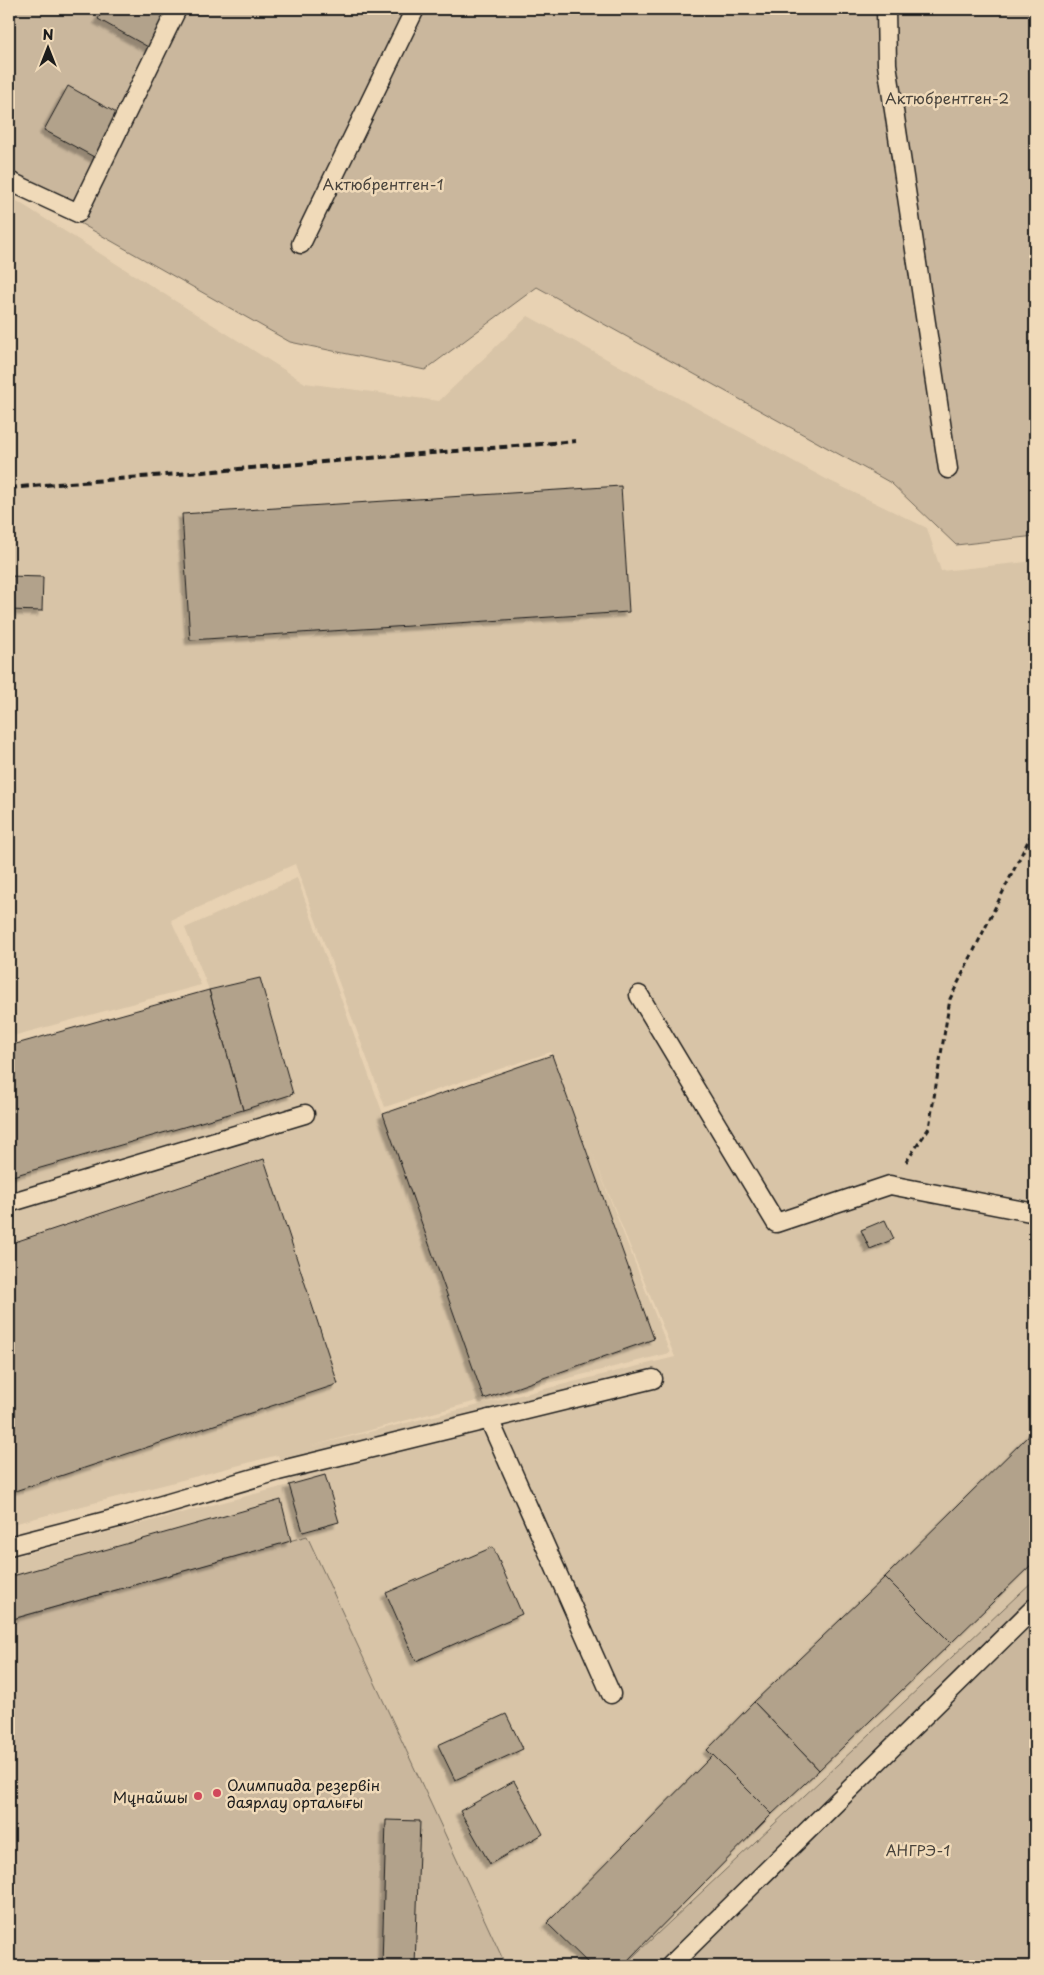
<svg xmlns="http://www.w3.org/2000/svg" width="1044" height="1975" font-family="'Playpen Sans',sans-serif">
<defs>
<filter id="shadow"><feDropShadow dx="-4.5" dy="4.5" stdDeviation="1" flood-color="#0004"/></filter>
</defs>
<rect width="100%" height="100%" fill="#e8d2b3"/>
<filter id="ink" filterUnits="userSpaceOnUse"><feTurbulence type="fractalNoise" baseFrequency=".02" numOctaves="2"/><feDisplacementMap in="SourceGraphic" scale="10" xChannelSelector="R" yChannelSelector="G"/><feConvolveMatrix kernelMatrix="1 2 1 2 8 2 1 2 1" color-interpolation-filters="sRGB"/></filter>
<g filter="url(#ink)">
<!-- built -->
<path fill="#d8c4a7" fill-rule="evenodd" d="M9,196L305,383L439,401L528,316L826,479L927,528L941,571L1035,561V1579L623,1966H506L307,1536L9,1620V1558L289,1485L278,1455L9,1525V1046L209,990L185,928L297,878L383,1114L552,1055L551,1052L385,1107L295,864L171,920L201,985L9,1037ZM590,1148L675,1357L312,1446L484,1399L670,1353Z"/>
<!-- green -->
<g fill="#cab79d" stroke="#736a5c">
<path d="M9,9H1035V536L956,545L891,483L537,287L425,370L290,342L9,183Z"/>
<path d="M307,1536L506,1966H9V1620Z"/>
<path d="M1035,1579V1966H623Z"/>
</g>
<!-- building -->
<g fill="#b2a28b" stroke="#1c1c1c" filter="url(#shadow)">
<path d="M104,9H172L150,48L98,19Z"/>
<path d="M68,86L120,115L96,158L44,130Z"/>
<path d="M621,486L629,612L190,640L182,514Z"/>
<path d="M9,576L43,577L42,611L9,610Z"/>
<path d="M260,978L293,1094L243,1110L209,990Z"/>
<path d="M209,990L243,1110L9,1177V1046Z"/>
<path d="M552,1055L654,1339L484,1399L383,1114Z"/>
<path d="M264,1159L338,1384L9,1493V1244Z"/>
<path d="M885,1220L894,1239L870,1249L861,1230Z"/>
<path d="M1035,1429V1561L951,1643L885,1577Z"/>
<path d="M325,1475L339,1522L303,1532L289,1485Z"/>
<path d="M281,1500L291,1541L9,1620V1577Z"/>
<path d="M493,1547L522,1614L416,1661L386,1593Z"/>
<path d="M885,1577L951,1643L819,1770L754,1702Z"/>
<path d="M754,1702L819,1770L772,1814L707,1750Z"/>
<path d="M506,1714L523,1749L455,1780L438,1745Z"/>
<path d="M713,1755L772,1814L622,1966H591L547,1923Z"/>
<path d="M514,1781L543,1834L490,1864L460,1811Z"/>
<path d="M386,1820L420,1821L415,1966H382Z"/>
</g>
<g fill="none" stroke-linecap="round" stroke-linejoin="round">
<!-- service casing -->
<g stroke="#1c1c1c" stroke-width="21">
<g id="service">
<path d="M886,9L887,64L948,469"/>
<path d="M9,181L78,213L177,9"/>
<path d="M301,244L415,9"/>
<path d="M639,995L776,1223L890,1185L1035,1213"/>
<path d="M9,1203L305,1114"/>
<path d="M489,1419L611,1694"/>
<path d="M9,1546L121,1517L278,1471L653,1379"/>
<path d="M670,1966L1035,1607"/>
</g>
</g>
<!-- path -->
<path stroke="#1c1c1c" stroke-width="3" stroke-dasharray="5 4" stroke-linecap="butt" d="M906,1162L929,1128L950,999L1035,827"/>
<!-- service -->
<use href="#service" stroke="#f0dab9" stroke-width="18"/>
<!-- rail -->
<path stroke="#1c1c1c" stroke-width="4" stroke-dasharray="8 4" stroke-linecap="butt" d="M9,488L576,441"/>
</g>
</g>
<!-- markers -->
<g fill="#d1495b" stroke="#f0dab9" stroke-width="2">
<circle cx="217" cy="1793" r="5"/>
<circle cx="198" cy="1796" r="5"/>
</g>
<g text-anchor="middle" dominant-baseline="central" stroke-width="5" stroke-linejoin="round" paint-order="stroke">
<!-- park labels -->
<g font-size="15" fill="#48433c" stroke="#f0dab9">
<text x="947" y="97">Актюбрентген-2</text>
<text x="383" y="183">Актюбрентген-1</text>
<text x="918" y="1849">АНГРЭ-1</text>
</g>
<!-- poi labels -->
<g font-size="15" fill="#1c1c1c" stroke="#f0dab9" text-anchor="start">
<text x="227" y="1784">Олимпиада резервін<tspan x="227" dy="17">даярлау орталығы</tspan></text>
<text x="188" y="1796" text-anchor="end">Мұнайшы</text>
</g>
</g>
<!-- margin -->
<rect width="1044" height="1975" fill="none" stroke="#f0dab9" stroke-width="30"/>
<rect x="15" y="15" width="1014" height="1945" fill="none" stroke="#1c1c1c" stroke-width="2" filter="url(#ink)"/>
<!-- north arrow -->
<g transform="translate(48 48)" stroke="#f0dab9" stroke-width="4" paint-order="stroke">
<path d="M0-4L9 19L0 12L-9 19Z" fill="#1c1c1c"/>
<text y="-8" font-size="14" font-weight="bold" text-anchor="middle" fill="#1c1c1c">N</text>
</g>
</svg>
